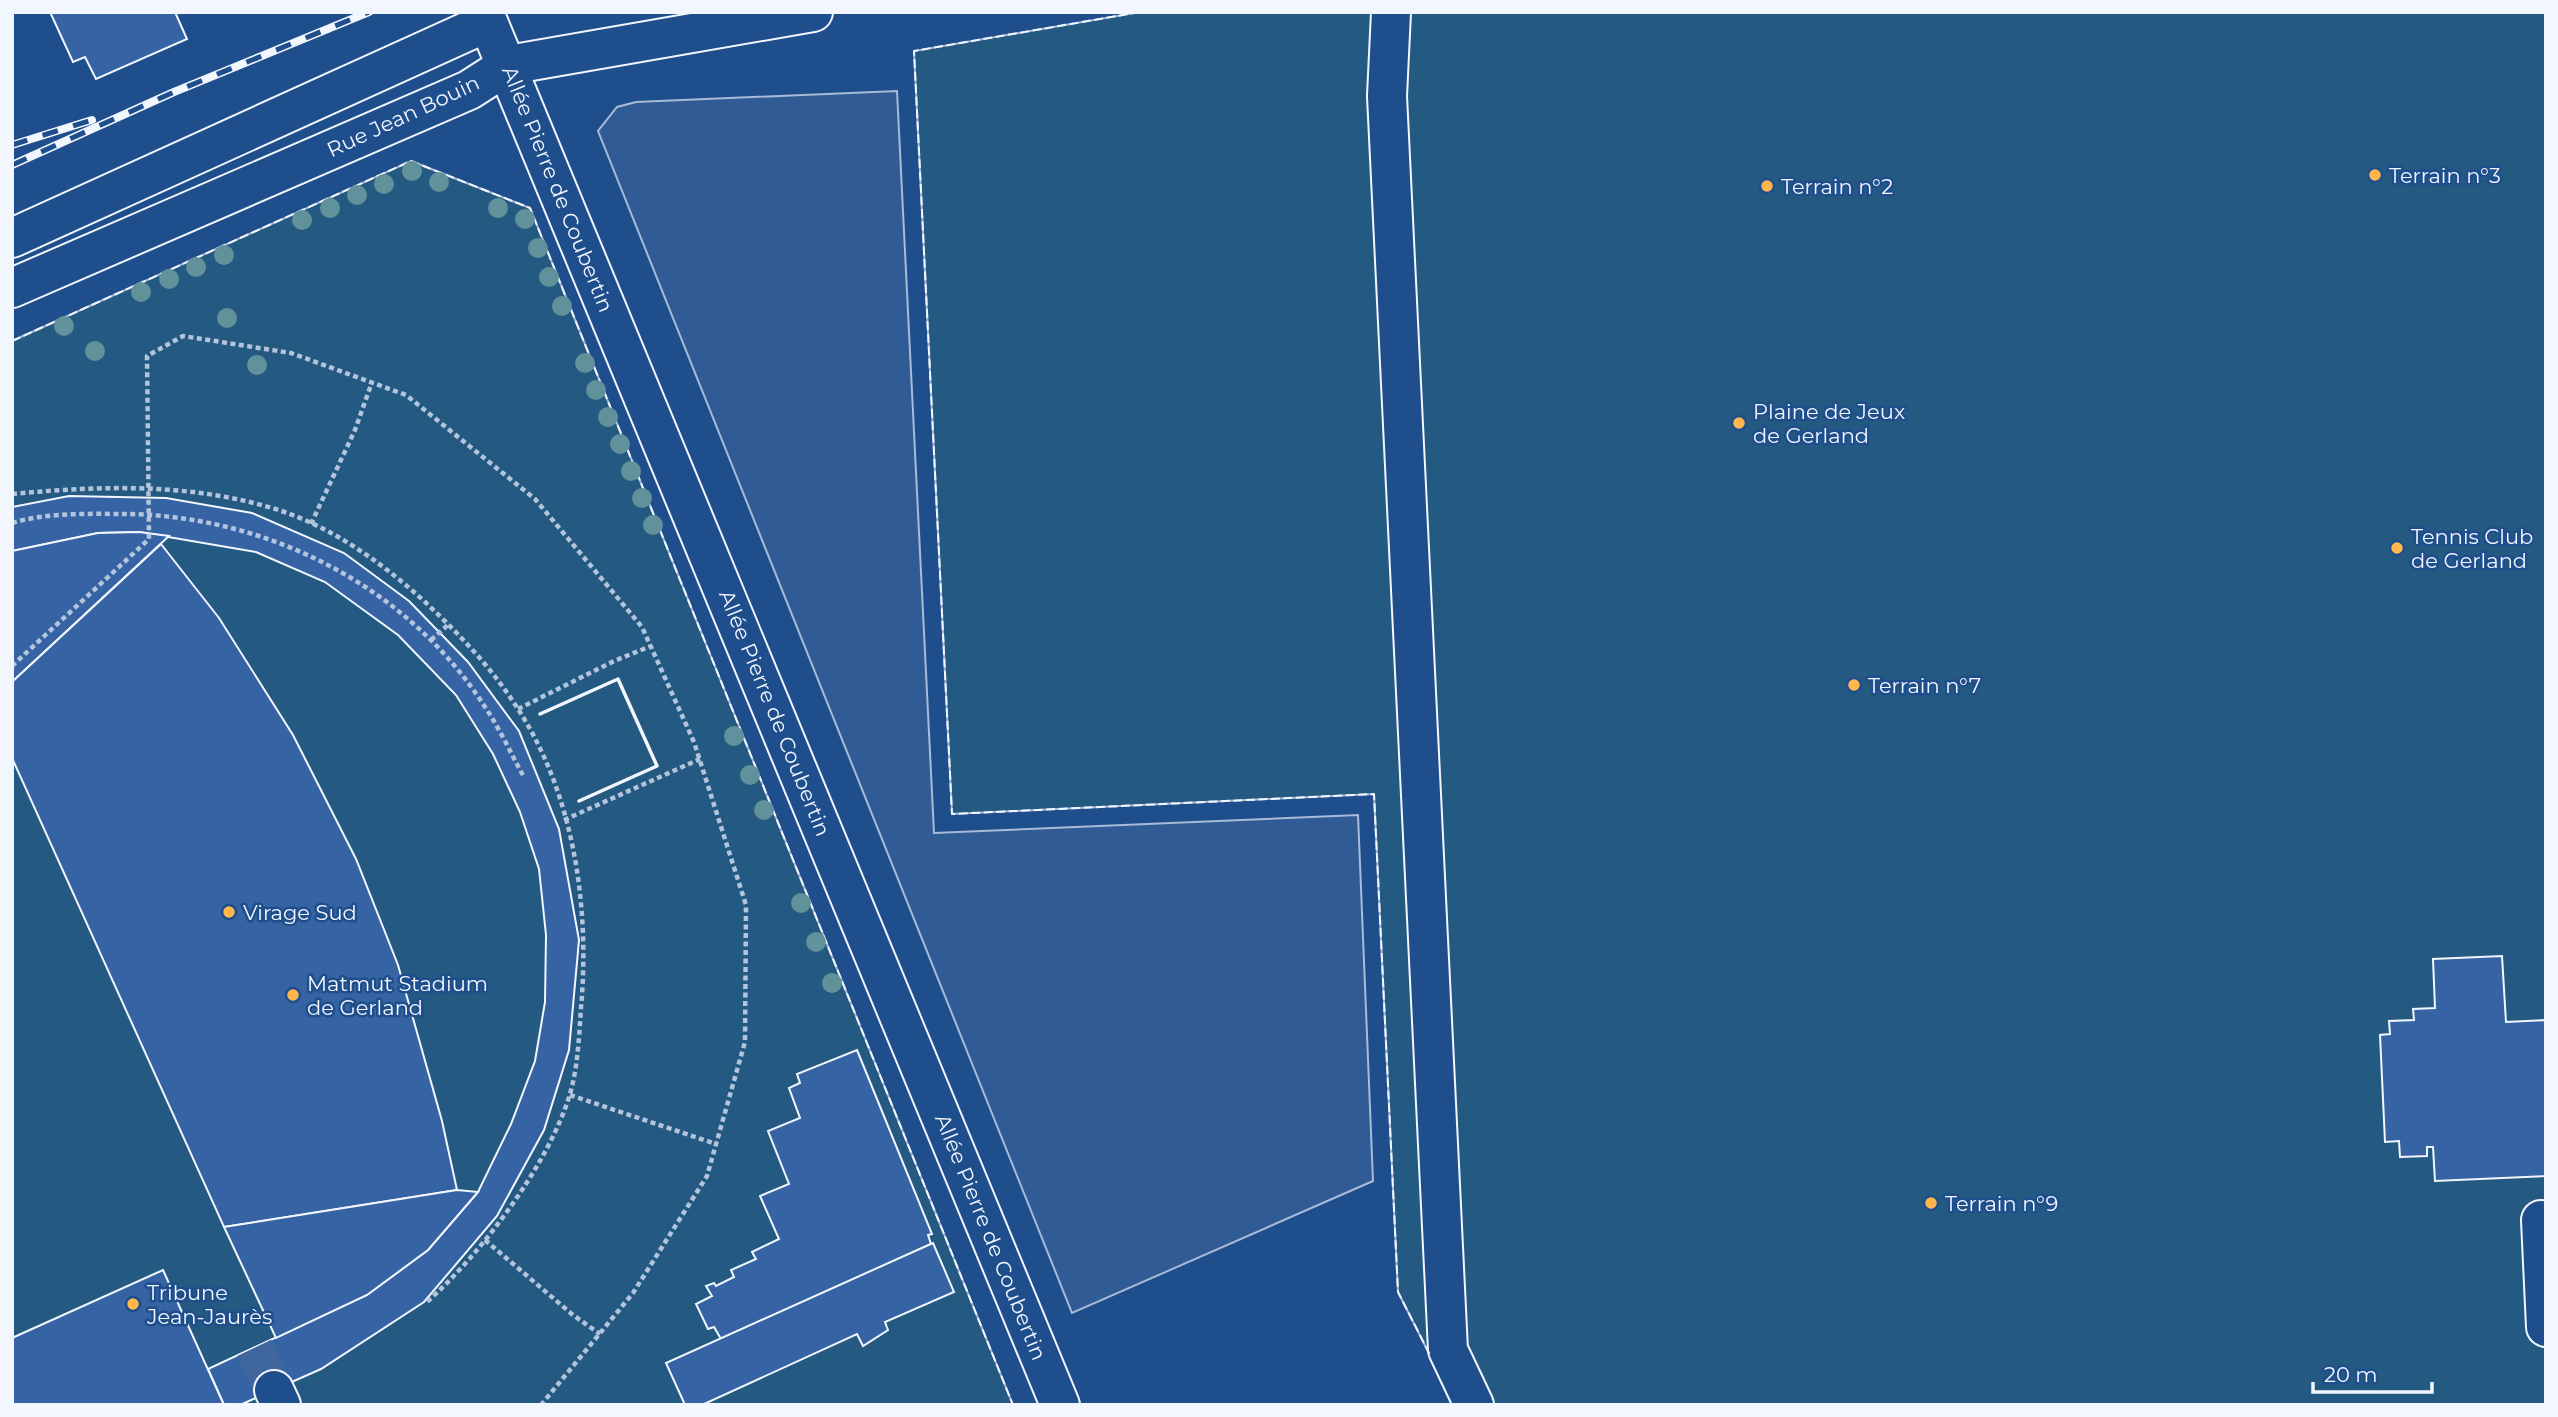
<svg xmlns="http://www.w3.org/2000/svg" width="2558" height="1417" font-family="Montserrat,sans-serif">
<rect width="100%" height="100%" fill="#1f4e8c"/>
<!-- green -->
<g fill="#245a82" stroke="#a8bbd7" stroke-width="2">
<path d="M1140,12H2546V1405H1455L1398,1292L1374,794L952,814L914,51Z"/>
<path d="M411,161L530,208L1013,1405H12V341Z"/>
</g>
<!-- parking -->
<path fill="#305b95" stroke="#a8bbd7" stroke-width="2" d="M897,91L934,833L1358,815L1373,1181L1072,1313L598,131L617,107L636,102Z"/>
<!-- building -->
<g fill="#3563a3" stroke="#f2f6ff" stroke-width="2">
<path d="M50,12H175L187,39L96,79L85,57L73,62Z"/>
<path d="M69,496L166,498L252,513L344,553L409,601L468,662L519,731L559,829L579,940L569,1050L544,1130L497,1216L424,1302L321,1369L240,1405H224L208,1369L367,1295L428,1250L478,1192L511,1124L535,1061L545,1002L546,935L539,869L520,812L493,754L456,695L398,635L325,582L256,552L139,532L98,533L12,551V507Z"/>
<path d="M139,532L169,536L12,682V551L98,533Z"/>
<path d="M161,544L219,618L293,735L356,859L398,965L442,1121L457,1190L224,1227L12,758V682Z"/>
<path d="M2502,956L2506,1022L2546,1020V1176L2435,1181L2433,1147H2427V1156L2400,1157L2399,1141L2385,1142L2380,1035L2390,1034L2389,1021L2414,1020L2413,1009L2435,1008L2433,959Z"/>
<path d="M857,1050L932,1234L928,1235L931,1244L721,1339L714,1327L708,1329L696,1304L712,1296L706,1286L714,1283L716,1286L734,1277L731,1270L756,1259L752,1252L779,1239L760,1196L789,1184L768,1131L800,1118L789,1088L800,1083L797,1074Z"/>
<path d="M457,1190L478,1192L428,1250L367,1295L276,1338L224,1227Z"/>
<path d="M933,1243L954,1292L885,1322L888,1330L863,1346L857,1334L702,1405H685L666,1363Z"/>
<path d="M163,1270L224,1405H12V1338Z"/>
</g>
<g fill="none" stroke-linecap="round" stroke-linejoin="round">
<!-- minor-tunnel -->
<path stroke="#3f679d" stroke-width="38" stroke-dasharray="38 19" stroke-linecap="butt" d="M254,1348L274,1390"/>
<!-- minor casing -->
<g stroke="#f2f6ff" stroke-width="42">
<g id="minor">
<path d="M1391,12L1387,96L1448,1350L1474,1405"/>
<path d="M12,238L488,22L1060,1405"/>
<path d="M12,288L469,90L508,65L813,12"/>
<path d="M2541,1220L2546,1327"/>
<path d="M274,1390L281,1405"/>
</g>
</g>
<!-- path -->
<g stroke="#b3c4dc" stroke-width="4.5" stroke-dasharray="5 3.5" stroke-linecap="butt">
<path d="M12,494C97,486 183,483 265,506C325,522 379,560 424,601C459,634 492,668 518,709C574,795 590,907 581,1008C579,1037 578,1066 570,1094C549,1164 481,1254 427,1302"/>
<path d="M12,523C48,512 92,514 129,514C270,517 408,587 485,707C500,729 511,754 524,777"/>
<path d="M311,524L355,430L372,382"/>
<path d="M431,640L449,624"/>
<path d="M12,666L149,539L147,356L183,336L291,353L406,395L535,499L642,627L694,742L746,905L745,1042L707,1176L633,1293L541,1405"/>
<path d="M518,709L614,661L651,646"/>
<path d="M564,820L700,759"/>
<path d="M570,1095L716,1144"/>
<path d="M485,1240L573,1315L600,1334"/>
</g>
<!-- minor -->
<use href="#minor" stroke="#1f4e8c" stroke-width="38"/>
<!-- rail casing -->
<g stroke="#f2f6ff" stroke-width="8">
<g id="rail">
<path d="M12,145L92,120"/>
<path d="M12,165L174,92L369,12"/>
</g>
</g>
<!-- rail -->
<use href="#rail" stroke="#1f4e8c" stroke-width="5" stroke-dasharray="16" stroke-linecap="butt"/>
<!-- fence -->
<g stroke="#f2f6ff" stroke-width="2" stroke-dasharray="9 3.5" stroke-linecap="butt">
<path d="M1140,12L914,51L952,814L1374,794L1398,1292L1431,1357"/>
<path d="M12,341L411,161L530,208L1013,1405"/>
</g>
<!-- wall -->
<path stroke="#f2f6ff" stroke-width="3.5" d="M540,714L618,679L657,766L579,801"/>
</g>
<!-- trees -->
<g fill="#61919a">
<circle cx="412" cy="171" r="10"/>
<circle cx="439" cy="182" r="10"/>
<circle cx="384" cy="184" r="10"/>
<circle cx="357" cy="195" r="10"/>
<circle cx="330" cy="208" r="10"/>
<circle cx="498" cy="208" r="10"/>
<circle cx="525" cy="219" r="10"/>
<circle cx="302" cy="220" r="10"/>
<circle cx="538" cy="248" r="10"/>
<circle cx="224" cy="255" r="10"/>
<circle cx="196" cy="267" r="10"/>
<circle cx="549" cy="277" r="10"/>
<circle cx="169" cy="279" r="10"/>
<circle cx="141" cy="292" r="10"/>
<circle cx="562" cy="306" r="10"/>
<circle cx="227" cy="318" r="10"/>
<circle cx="64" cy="326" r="10"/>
<circle cx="95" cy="351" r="10"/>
<circle cx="585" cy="363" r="10"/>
<circle cx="257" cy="365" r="10"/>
<circle cx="596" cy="390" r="10"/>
<circle cx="608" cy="417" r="10"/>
<circle cx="620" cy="444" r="10"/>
<circle cx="631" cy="471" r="10"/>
<circle cx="642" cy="498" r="10"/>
<circle cx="653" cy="525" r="10"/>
<circle cx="734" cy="736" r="10"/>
<circle cx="750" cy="775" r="10"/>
<circle cx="764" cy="810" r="10"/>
<circle cx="801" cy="903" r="10"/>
<circle cx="816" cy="942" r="10"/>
<circle cx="832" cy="983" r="10"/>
</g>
<!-- markers -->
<g fill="#ffb74d" stroke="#1f4e8c" stroke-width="2.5">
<circle cx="2375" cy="175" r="7"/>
<circle cx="1767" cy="186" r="7"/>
<circle cx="1739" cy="423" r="7"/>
<circle cx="2397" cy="548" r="7"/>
<circle cx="1854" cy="685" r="7"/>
<circle cx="229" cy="912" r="7"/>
<circle cx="293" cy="995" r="7"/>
<circle cx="1931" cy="1203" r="7"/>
<circle cx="133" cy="1304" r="7"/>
</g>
<g text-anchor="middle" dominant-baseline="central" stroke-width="5" stroke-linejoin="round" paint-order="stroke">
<!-- street labels -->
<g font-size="21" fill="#f2f6ff" stroke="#1f4e8c">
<text transform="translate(403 116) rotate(-25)">Rue Jean Bouin</text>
<text transform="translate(558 189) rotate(68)">Allée Pierre de Coubertin</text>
<text transform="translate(775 713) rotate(68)">Allée Pierre de Coubertin</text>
<text transform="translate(991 1237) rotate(68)">Allée Pierre de Coubertin</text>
</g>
<!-- poi labels -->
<g font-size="21" fill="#f2f6ff" stroke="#1f4e8c" text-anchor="start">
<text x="2389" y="175">Terrain n°3</text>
<text x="1781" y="186">Terrain n°2</text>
<text x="1753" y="411">Plaine de Jeux<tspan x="1753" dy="24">de Gerland</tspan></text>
<text x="2411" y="536">Tennis Club<tspan x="2411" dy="24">de Gerland</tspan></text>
<text x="1868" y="685">Terrain n°7</text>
<text x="243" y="912">Virage Sud</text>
<text x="307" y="983">Matmut Stadium<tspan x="307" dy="24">de Gerland</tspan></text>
<text x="1945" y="1203">Terrain n°9</text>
<text x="147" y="1292">Tribune<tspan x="147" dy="24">Jean-Jaurès</tspan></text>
</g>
</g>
<!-- border -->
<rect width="2558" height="1417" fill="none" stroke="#f2f6ff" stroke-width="28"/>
<!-- scale -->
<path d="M2313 1382v10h119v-10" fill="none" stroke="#f2f6ff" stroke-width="3.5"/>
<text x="2324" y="1382" font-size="21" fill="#f2f6ff" stroke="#1f4e8c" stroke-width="5" paint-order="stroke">20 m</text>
</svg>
